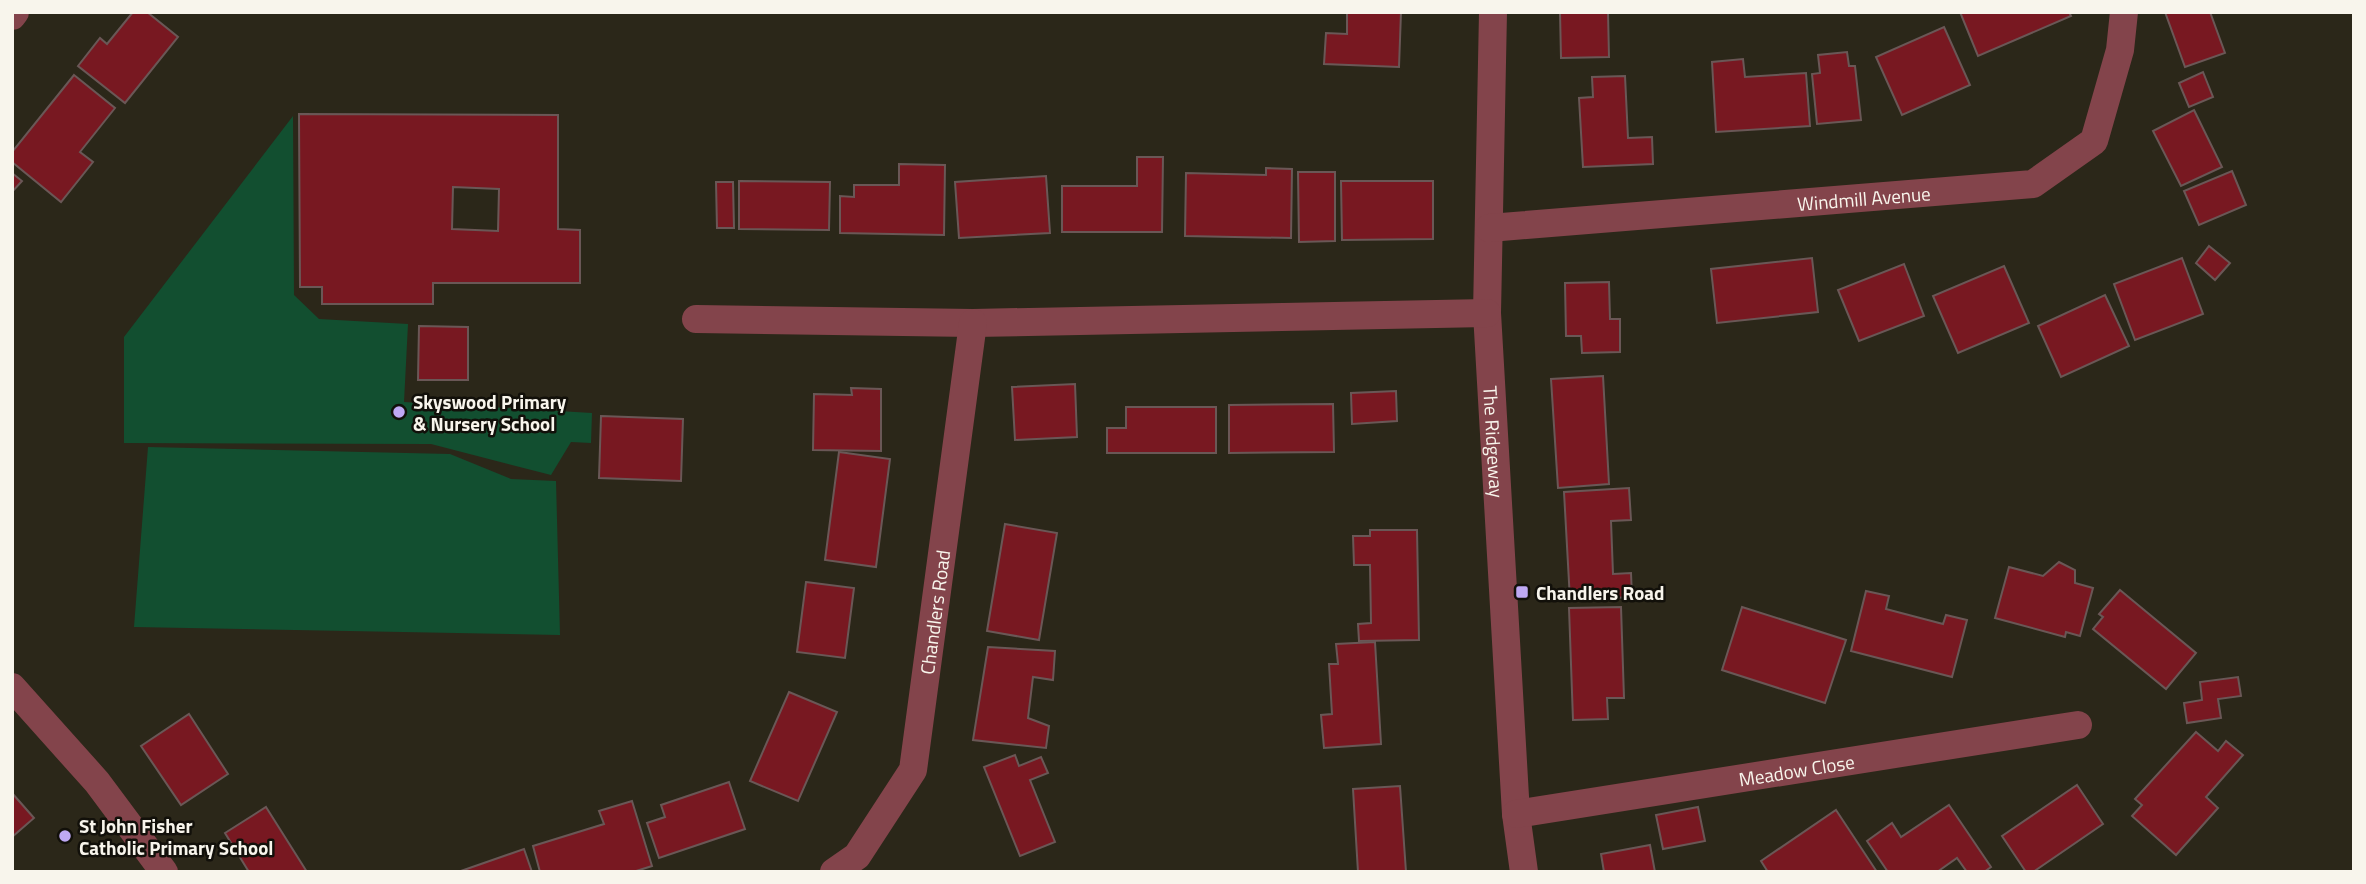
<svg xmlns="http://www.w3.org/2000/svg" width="2366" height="884" font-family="'Titillium Web',sans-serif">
<rect width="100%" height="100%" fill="#2b2719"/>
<!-- green -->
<g fill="#124f30">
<path d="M293,116L294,295L319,319L408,324L404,402L592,413L591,443L571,442L551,475L431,444L124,443V337Z"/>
<path d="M148,447L450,454L511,479L556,481L560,635L134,627Z"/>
</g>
<!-- building -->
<g fill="#781821" stroke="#6a5756" stroke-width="2" fill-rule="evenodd">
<path d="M133,12H147L178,37L125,103L78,66L100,38L107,44Z"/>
<path d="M1347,12H1401L1399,67L1324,64L1326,33L1347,34Z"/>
<path d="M1560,12H1608L1609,57L1561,58Z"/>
<path d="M1960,12H2069L2071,16L1978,56Z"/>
<path d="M2165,12H2210L2225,53L2185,67Z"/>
<path d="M1944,27L1970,85L1902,115L1876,57Z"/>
<path d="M1847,52L1849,66H1855L1861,120L1817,124L1812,74L1820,73L1818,55Z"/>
<path d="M1743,59L1745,77L1806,73L1810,126L1716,132L1712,62Z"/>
<path d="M2203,72L2213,97L2189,107L2179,83Z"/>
<path d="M74,75L115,108L80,152L93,162L61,202L12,162V152Z"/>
<path d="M1625,76L1628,138L1652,137L1653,164L1583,167L1579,98L1593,97L1592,77Z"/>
<path d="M2194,110L2222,167L2181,186L2153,131Z"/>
<path d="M299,114L558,115V229L580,230V283H433V304H322V287H300ZM453,187L499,189L498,231L452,229Z"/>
<path d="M1137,157H1163L1162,232H1062V186H1137Z"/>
<path d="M899,164L945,165L944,235L840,233V196L854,197V185H899Z"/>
<path d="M1266,168L1292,169L1291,238L1185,236L1186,173L1266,175Z"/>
<path d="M2232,171L2246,205L2199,225L2184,191Z"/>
<path d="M1298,172H1335V241L1299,242Z"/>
<path d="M12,173L22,181L12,192Z"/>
<path d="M1046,176L1050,233L959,238L955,182Z"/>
<path d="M739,181L830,182L829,230L739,229Z"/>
<path d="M1341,181H1433V239L1342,240Z"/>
<path d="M716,182H733L734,228H717Z"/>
<path d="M2209,246L2230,263L2215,280L2196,263Z"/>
<path d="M1812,258L1818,312L1717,323L1711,269Z"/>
<path d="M2182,258L2203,314L2135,340L2114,284Z"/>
<path d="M1904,264L1924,316L1859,341L1838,290Z"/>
<path d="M2004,266L2029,323L1958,353L1933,296Z"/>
<path d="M1609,282L1610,319H1620V352L1582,353L1581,336H1566L1565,283Z"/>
<path d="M2105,295L2129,346L2061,377L2038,326Z"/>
<path d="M419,326L468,327V380H418Z"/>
<path d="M1603,376L1609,484L1558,488L1551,379Z"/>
<path d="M1075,384L1077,437L1015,440L1012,387Z"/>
<path d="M851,388L881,389V451L813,450L814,394L852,395Z"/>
<path d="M1396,391L1397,421L1352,424L1351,393Z"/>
<path d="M1333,404L1334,452L1229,453V405Z"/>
<path d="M1126,407H1216V453H1107V428H1126Z"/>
<path d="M601,416L683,419L681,481L599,478Z"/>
<path d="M839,452L890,459L876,567L825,560Z"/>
<path d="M1629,488L1631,520L1611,521L1613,574L1631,573L1632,597L1570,600L1564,492Z"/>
<path d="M1005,524L1057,533L1039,640L987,631Z"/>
<path d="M1370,530H1417L1419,640L1359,641L1358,624L1371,623L1370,565H1354L1353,536H1370Z"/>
<path d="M2059,562L2075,570V583L2093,588L2080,636L2066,632L2065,637L1995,618L2009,567L2043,576Z"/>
<path d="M806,582L854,588L845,658L797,652Z"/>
<path d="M2120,590L2196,653L2166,689L2093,629L2103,617L2099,614Z"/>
<path d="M1866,591L1889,596L1886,609L1943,624L1946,615L1967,620L1952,677L1851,651Z"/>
<path d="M1621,607L1624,698H1607L1608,719L1573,720L1569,608Z"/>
<path d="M1742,607L1846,640L1825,703L1722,670Z"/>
<path d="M1375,642L1381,744L1324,748L1321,715L1332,714L1329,664H1338L1336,644Z"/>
<path d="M988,647L1055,651L1053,680L1033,677L1028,718L1049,726L1046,748L973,740Z"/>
<path d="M2238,677L2241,696L2218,699L2221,718L2187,723L2184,703L2202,700L2200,682Z"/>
<path d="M789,692L837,712L798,801L750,781Z"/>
<path d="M189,714L228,774L181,805L141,746Z"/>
<path d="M2196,732L2218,751L2226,741L2243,755L2206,797L2218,808L2176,855L2132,816L2142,805L2135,799Z"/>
<path d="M1015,755L1019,766L1041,757L1048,773L1030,780L1055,842L1020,856L984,767Z"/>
<path d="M729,782L745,829L659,858L647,823L665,817L661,805Z"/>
<path d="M2077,785L2103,824L2033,872H2026L2002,836Z"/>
<path d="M1400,786L1406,872H1358L1353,789Z"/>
<path d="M12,793L34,818L12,837Z"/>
<path d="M632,801L652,866L633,872H540L533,846L604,824L599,811Z"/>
<path d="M1949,805L1991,867L1984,872H1967L1957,858L1937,872H1888L1867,841L1892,823L1901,837Z"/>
<path d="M266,807L307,872H249L225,833Z"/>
<path d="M1698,807L1705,841L1663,849L1656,815Z"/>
<path d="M1836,810L1877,872H1768L1761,861Z"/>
<path d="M1650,845L1655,872H1604L1601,854Z"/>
<path d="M524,849L532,872H458Z"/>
</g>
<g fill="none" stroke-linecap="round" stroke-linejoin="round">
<!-- street -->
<g stroke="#83444b" stroke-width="28">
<path id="s1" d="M1493,12L1487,313L1516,814L1524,872"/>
<path d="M12,16L15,12"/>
<path id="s2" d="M1489,228L2033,184L2094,141L2120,50L2124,12"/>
<path d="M696,319L973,323L1487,313"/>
<path d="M12,687L97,782L164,872"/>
<path id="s3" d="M1516,814L2078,725"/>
<path id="s4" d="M834,872L857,856L913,770L973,323"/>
</g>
</g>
<!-- markers -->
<g fill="#bfa9f4" stroke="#12100a" stroke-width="2.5">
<circle cx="399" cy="412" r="7"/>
<rect x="1515" y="585" width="14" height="14" rx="3.5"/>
<circle cx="65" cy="836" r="7"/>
</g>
<g text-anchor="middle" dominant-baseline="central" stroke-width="5" stroke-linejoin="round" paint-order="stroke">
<!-- street labels -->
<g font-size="19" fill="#f8f5ec" stroke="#12100a">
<text stroke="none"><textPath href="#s2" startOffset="376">Windmill Avenue</textPath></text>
<text stroke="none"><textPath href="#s1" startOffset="430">The Ridgeway</textPath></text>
<text stroke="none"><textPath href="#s4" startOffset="290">Chandlers Road</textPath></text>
<text stroke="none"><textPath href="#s3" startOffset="284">Meadow Close</textPath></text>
</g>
<!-- poi labels -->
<g font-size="19" font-weight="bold" fill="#f8f5ec" stroke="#12100a" text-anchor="start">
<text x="413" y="401">Skyswood Primary<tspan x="413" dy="22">&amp; Nursery School</tspan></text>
<text x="1536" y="592">Chandlers Road</text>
<text x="79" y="825">St John Fisher<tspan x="79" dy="22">Catholic Primary School</tspan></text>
</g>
</g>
<!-- border -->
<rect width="2366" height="884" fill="none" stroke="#f8f5ec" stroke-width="28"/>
</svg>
